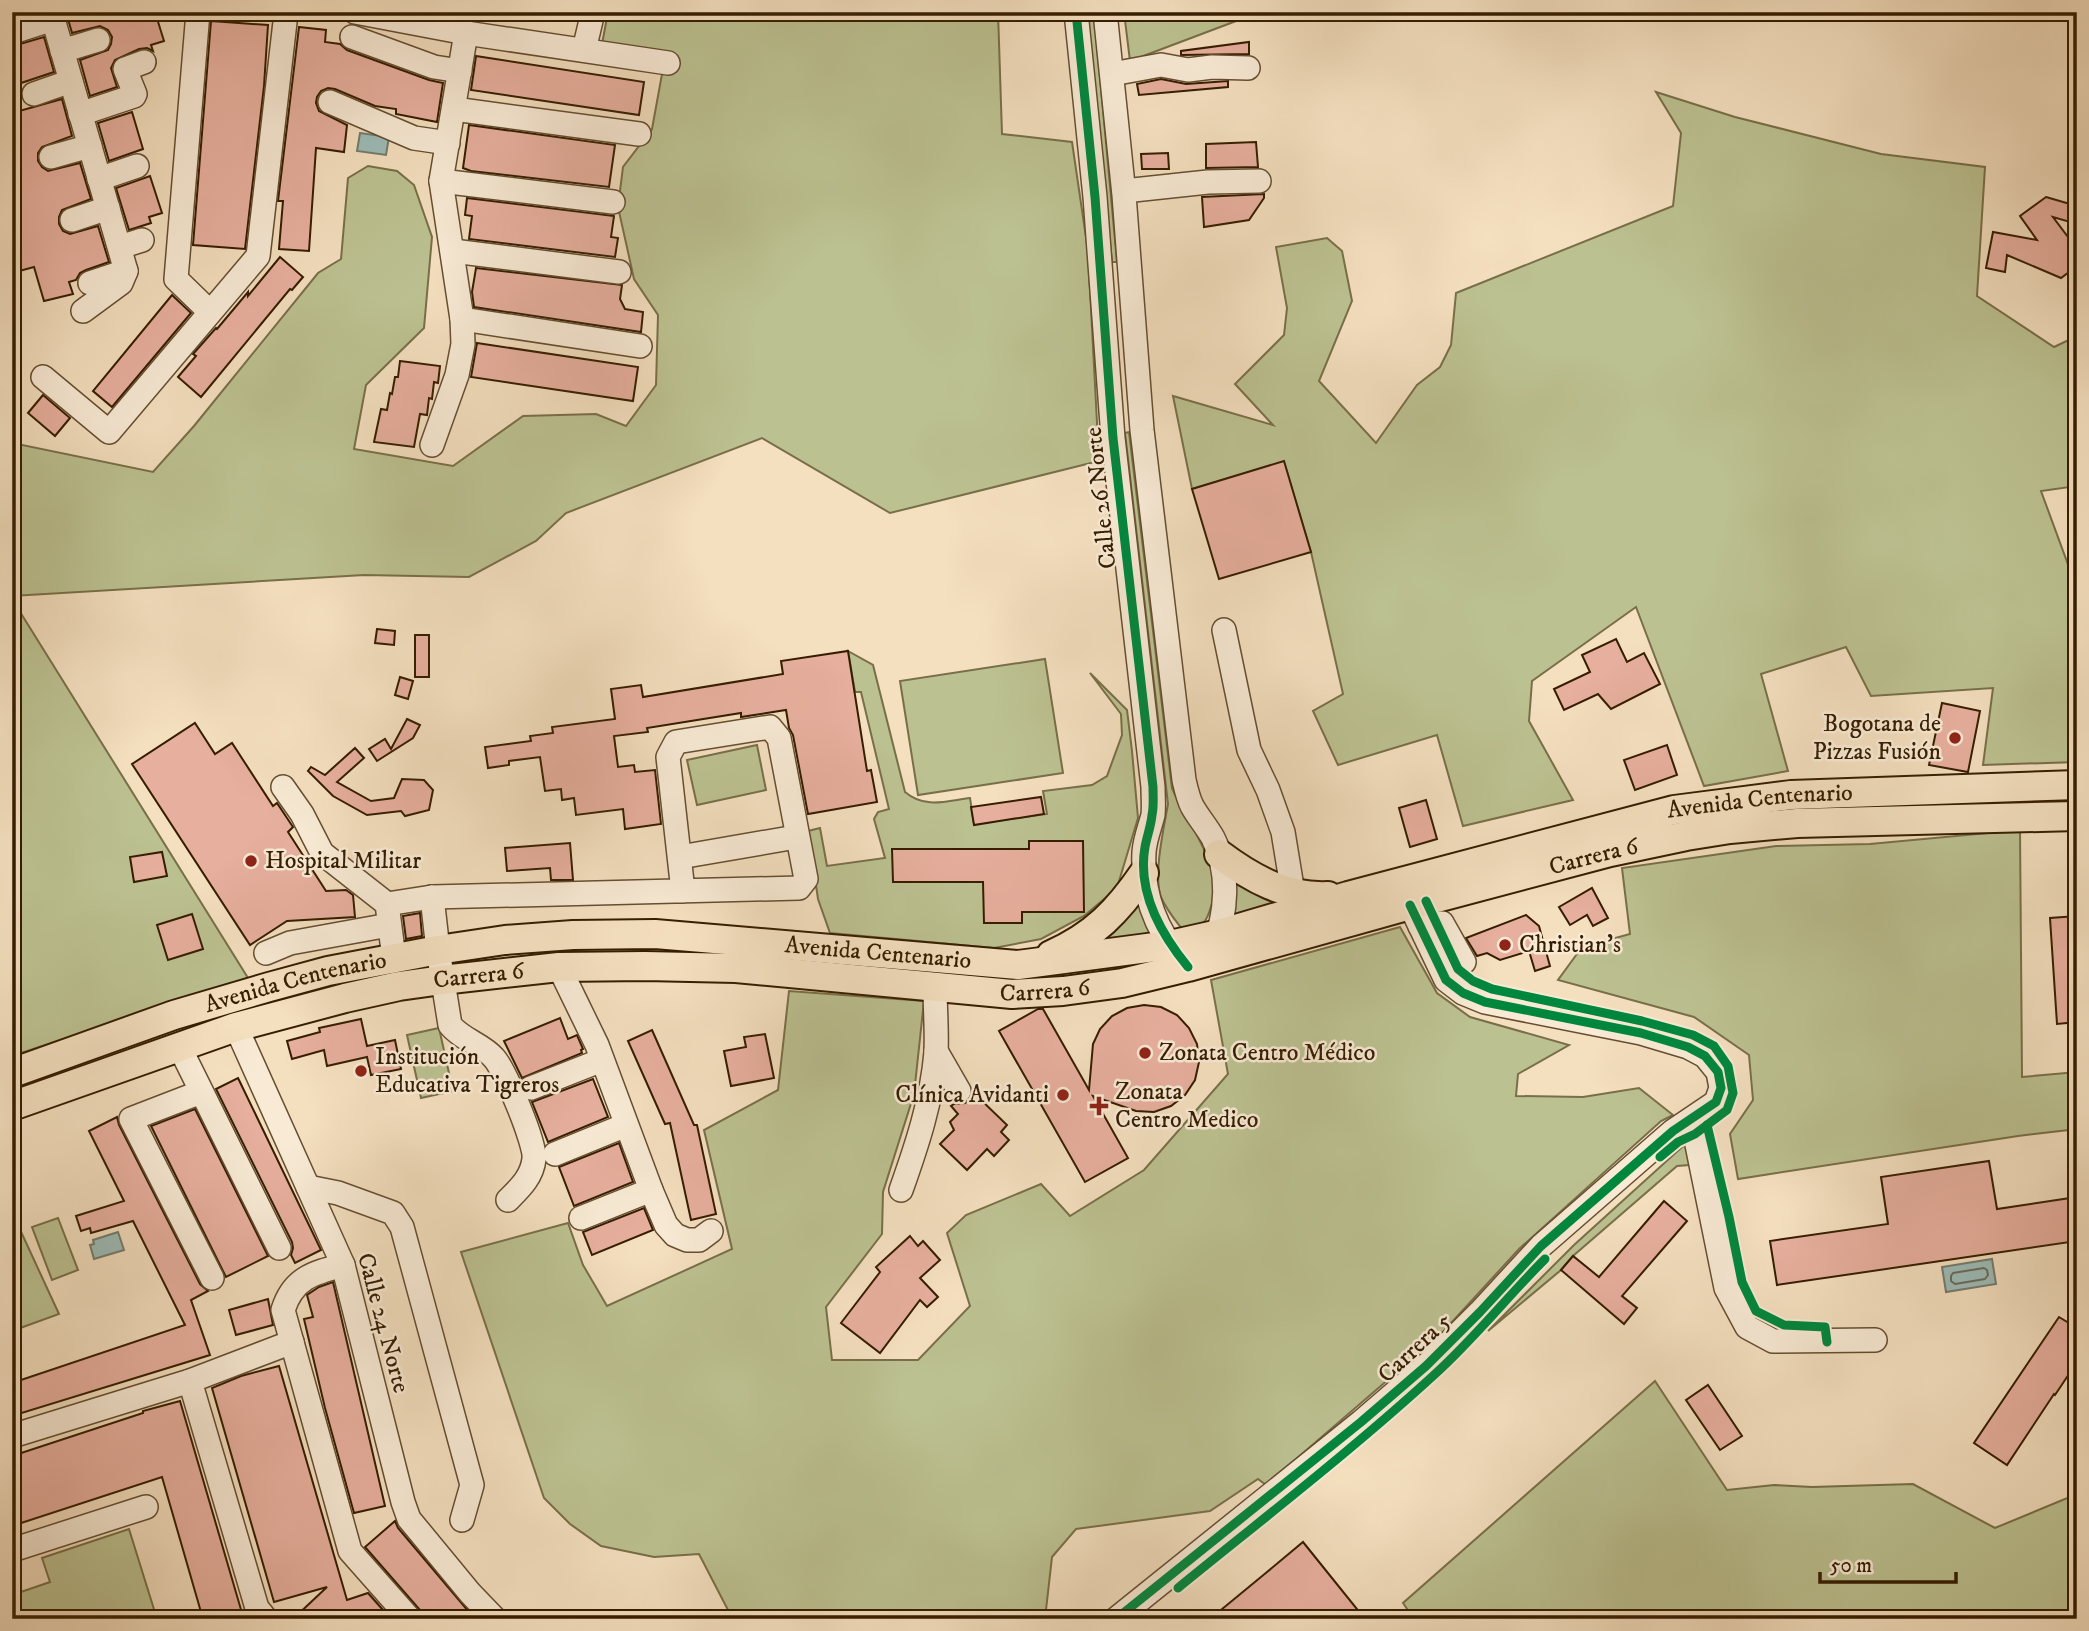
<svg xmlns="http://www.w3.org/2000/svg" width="2089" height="1631" font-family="'IM FELL DW Pica',serif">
<rect width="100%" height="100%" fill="#f4dfbf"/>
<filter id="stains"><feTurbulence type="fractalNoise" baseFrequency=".00286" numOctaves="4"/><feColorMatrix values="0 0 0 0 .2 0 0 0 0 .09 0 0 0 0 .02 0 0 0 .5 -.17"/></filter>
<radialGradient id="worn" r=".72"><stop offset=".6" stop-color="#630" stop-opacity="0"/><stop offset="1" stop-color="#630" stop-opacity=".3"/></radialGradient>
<!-- green -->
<g fill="#bcc191" stroke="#786f48" stroke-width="2">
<path d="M608,12H998L1002,134L1072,142L1088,251L1099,461L890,513L762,438L566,513L536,541L469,577L364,575L12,596V430L17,444L153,472L194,426L318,273L341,259L348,178L368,166L397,171L414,185L432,237L424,328L366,385L354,449L453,466L523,416L596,414L626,426L656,385L658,315L634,279L618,207L623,167L652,129L662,74L671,57L602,44Z"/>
<path d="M1086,12H1094L1117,262H1112Z"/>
<path d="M1124,12H1260L1130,61Z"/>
<path d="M1656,92L1735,117L1881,154L1985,167L1977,296L2054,347L2077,336V486L2041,491L2077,589V762L1983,765L1993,688L1871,696L1846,647L1761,674L1788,771L1704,786L1636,607L1532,681L1529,721L1573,800L1463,826L1437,735L1338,765L1313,711L1343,694L1311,552L1284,462L1192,489L1173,396L1273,425L1235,384L1284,335L1287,308L1276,247L1327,238L1342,251L1352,301L1319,381L1376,443L1417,385L1440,367L1451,345L1456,293L1673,206L1681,133Z"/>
<path d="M1129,432L1172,788C1187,825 1222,861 1212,903C1210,910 1208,919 1203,923C1198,927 1188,928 1182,929C1175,920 1166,909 1161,897C1153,875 1164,827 1168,804L1125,433Z"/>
<path d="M12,599L248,978L12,1056Z"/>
<path d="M848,651L873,665L905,792C925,809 946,801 970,798L974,824L1047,814L1043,791L1092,785L1107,776L1122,735L1121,714L1090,673L1127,710L1132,751L1138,818L1117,888L1084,916L1041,939L994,948L830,933L818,899L808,831L820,828L827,866L885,858L874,819L878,812L889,809L861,692H855Z"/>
<path d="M1045,659L1063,773L918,795L900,681Z"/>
<path d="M757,745L766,790L697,805L687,760Z"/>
<path d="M2020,830L2022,1077L2077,1072V1129L2018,1136L1738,1179L1730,1134L1753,1100L1749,1055L1694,1017L1558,980L1582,947L1630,934L1622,868L1776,846L1870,844Z"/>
<path d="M1233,878L1280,902L1231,917Z"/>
<path d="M1140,898L1158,936L1082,951Z"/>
<path d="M1400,927L1437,993L1470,1017L1569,1045L1518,1074L1516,1096L1583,1097L1639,1088L1673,1115L1661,1121L1519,1249L1441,1334L1266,1485L1258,1479L1210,1511L1076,1529L1052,1557L1046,1610L1042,1619H723L728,1610L699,1554L654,1557L601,1546L570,1524L544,1498L461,1252L568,1223L583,1265L607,1306L732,1249L704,1130L778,1090L789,991L924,1001L914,1094L883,1192L882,1234L826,1307L832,1360H918L970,1306L947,1233L966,1215L1041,1184L1070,1216L1144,1170L1228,1074L1211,980Z"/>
<path d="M439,1028L453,1091L421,1098L407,1035Z"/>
<path d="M1688,1144L1689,1165L1677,1166L1573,1256L1561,1270L1488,1331L1574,1245L1682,1147Z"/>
<path d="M58,1218L78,1270L52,1280L32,1227Z"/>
<path d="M12,1221L17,1223L59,1314L12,1331Z"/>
<path d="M1655,1381L1727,1490L1774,1485L1812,1487L1913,1484L1995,1528L2077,1494V1619H1414L1403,1603Z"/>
<path d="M129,1529L157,1619H12V1595L50,1582L42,1558Z"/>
</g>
<!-- water -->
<g fill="#9dbcb8" stroke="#737c6e" stroke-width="2">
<path d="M360,133L389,137L386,155L357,151Z"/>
<path d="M118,1232L124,1250L94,1259L90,1245L94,1244L93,1240Z"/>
<path d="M1992,1259L1996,1284L1946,1292L1942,1267Z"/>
</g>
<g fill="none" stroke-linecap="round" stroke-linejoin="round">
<!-- shore -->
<path stroke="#696c5c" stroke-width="2" d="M1984,1268L1987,1270L1988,1275L1985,1279L1955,1284L1951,1281V1276L1953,1273Z"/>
</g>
<!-- building -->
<g fill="#e7af9e" stroke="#351d00" stroke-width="2">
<path d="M66,12H155L164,41L151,45L153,51L147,48L139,49L115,60L111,68L117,87L90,96L80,60L108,50L111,44L112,37L108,30L100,26L72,33Z"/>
<path d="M211,21L268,25L264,86L245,249L193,245Z"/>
<path d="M299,27L326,30L325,42L340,44L347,50L429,80L443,83L437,122L396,114V109L375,106L335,89L328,88L321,91L317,97L316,103L319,111L347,125L344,152L316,148L309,251L279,249L283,201H278Z"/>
<path d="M44,37L54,72L12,86V44H20Z"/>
<path d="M1249,42V54L1181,55V51Z"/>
<path d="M476,56L644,82L639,115L471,90Z"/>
<path d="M1161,79L1186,84L1228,81V87L1139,95L1137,84Z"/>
<path d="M62,99L72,136L42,147L38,153V161L42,167L48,171L80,163L91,199L62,210L59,217V224L63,231L70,234L98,226L109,262L86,270L80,273L76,280L69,282L73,294L44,301L34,267L12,273V113Z"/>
<path d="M132,112L143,149L109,161L98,123Z"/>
<path d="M469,125L615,145L609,187L471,171L463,168Z"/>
<path d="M1256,142L1258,167L1206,168V144Z"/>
<path d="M1168,153L1169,169H1142L1141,154Z"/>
<path d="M150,176L162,213L149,217L151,223L129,230L116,188Z"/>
<path d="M1264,194V198L1249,220L1204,227L1202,197Z"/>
<path d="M2046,197L2077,206V224L2053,217L2077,249V266L2061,278L2007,255L2005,272L1986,268L1993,232L2037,240L2020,216Z"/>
<path d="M467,198L614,216L611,237L618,238L615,257L469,239L472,216L465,215Z"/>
<path d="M280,257L303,277L292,290L290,289L201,397L178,377L196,356L193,354L216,328L217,329L248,292V296Z"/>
<path d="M476,268L622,285L620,299L625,309L643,312L641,332L474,307L472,292Z"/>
<path d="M172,295L191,313L112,407L93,391Z"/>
<path d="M477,343L638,367L633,401L471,377Z"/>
<path d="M400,361L440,366L438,383L434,382L432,399L429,398L427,415L420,414L414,447L374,442L381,409L387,410L390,393L392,394L395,377H398Z"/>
<path d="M43,395L70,418L55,436L28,413Z"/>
<path d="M1284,461L1311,552L1219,579L1192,489Z"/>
<path d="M377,629L395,631L394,645L375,643Z"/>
<rect x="415" y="635" width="14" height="42"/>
<path d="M1616,639L1627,662L1644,653L1660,684L1611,709L1598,694L1564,710L1554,689L1590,672L1582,655Z"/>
<path d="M848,651L867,771L871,770L877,802L808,814L793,735L789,728L786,710L741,717V713L647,728L648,732L614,736L618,767L634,765L635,772L655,770L661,824L625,829L623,809L576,815L574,798L562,800L561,789L545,791L540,757L509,761V765L488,768L485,747L531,741L530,736L553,733L552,727L615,719L611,689L641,685L643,697L783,674L781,661Z"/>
<path d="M400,677L413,681L408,699L395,695Z"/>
<path d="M1942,703L1980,711L1968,772L1929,765Z"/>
<path d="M407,719L420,725L413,738L377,761L369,749L385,739L391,749Z"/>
<path d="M195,723L215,754L232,743L273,806L277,803L293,827L288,832L326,891L346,890L353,895L355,917L287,921L250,945L132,764Z"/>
<path d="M1667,745L1677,775L1635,790L1624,760Z"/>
<path d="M355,748L364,758L337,782L371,801L394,798L402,779L424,780L433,790L429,810L405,816L401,811L367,815L333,796L308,771L311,767L325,775Z"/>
<path d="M1041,797L1044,814L974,825L971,807Z"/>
<path d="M1426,800L1437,839L1410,847L1399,808Z"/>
<path d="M1029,841H1083L1084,912H1022V923H984L983,882H893L892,849H1029Z"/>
<path d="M570,843L573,880H551L550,868L507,871L505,848Z"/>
<path d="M162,852L167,876L134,882L130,857Z"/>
<path d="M1592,888L1608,918L1593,926L1587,915L1570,925L1559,907Z"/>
<path d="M420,913L422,936L406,939L403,916Z"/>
<path d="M192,914L203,949L168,960L157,925Z"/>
<path d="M1526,915L1539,926L1550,966L1535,971L1529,951L1500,960L1487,953L1477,956L1466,938Z"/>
<path d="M2077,916V1022L2057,1024L2050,918Z"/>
<path d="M1144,1005L1161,1007L1177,1015L1189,1028L1197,1044L1199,1062L1195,1080L1185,1095L1171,1106L1154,1112L1136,1111L1093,1096L1128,1158L1085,1182L999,1031L1038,1009H1043L1089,1090L1093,1044L1100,1029L1112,1016L1127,1008Z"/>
<path d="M560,1018L568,1039L577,1035L583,1049L581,1050L582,1053L522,1078L504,1041Z"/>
<path d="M361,1019L367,1046L395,1040L401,1069L371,1075L367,1057L327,1066L324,1050L292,1059L287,1041L320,1032L319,1028Z"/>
<path d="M652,1030L694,1125H697L716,1214L691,1220L670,1123L665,1124L628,1041Z"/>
<path d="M765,1034L774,1078L731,1086L724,1051L746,1047L744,1037Z"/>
<path d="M238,1078L321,1250L295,1263L291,1255L293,1248L292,1242L216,1089Z"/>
<path d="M593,1079L608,1117L548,1142L532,1102Z"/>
<path d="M979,1098L1007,1125L1001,1132L1009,1140L994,1156L987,1149L967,1170L940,1144L954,1130L950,1122L958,1114L951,1106L954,1104L965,1103L970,1099L974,1103Z"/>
<path d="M195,1109L268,1256L226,1277L151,1126Z"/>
<path d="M117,1117L119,1125L200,1284L208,1291L191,1300L210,1355L12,1416V1383L185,1325L133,1221L91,1233L90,1228L81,1231L76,1216L124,1201L89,1131Z"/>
<path d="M619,1143L633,1182L574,1206L559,1167Z"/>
<path d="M1989,1161L1997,1209L2077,1197V1241L1777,1285L1770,1241L1888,1224L1881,1177Z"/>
<path d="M1664,1201L1687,1221L1622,1296L1637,1308L1624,1324L1561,1270L1573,1256L1599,1277Z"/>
<path d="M644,1208L653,1230L592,1255L583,1232Z"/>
<path d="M910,1236L918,1246L923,1241L940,1260L920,1278L938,1297L927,1307L920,1300L880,1353L841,1323L880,1272L876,1267Z"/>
<path d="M333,1282L385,1506L354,1513L325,1408L304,1319L313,1317L307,1295L319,1287Z"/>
<path d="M268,1299L273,1325L236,1335L229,1310Z"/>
<path d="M2059,1317L2077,1328V1362L2055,1395L2054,1394L2007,1465L1974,1443Z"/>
<path d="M279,1366L347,1600L368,1593L391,1619H293L327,1587L274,1602L212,1388L241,1376Z"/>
<path d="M1708,1385L1742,1436L1720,1450L1686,1400Z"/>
<path d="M180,1401L242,1613L223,1619H203L162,1477L12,1526V1456L143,1413V1411Z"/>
<path d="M395,1521L398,1528L475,1619H424L420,1610L365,1547Z"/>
<path d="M1303,1542L1365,1619H1210L1267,1572Z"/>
</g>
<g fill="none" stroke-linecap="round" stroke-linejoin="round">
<!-- minor casing -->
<g stroke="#654e30" stroke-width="26">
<g id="minor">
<path d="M51,12L126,271L121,283L83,311"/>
<path d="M198,12L176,279L210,312"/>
<path d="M355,12L466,33L668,63"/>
<path d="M1076,12L1095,197L1113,438L1153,787C1153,796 1154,806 1153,815C1150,827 1145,839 1144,852C1142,891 1155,928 1180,958"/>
<path d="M1105,12L1124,195L1142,430L1184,780C1186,789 1188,798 1192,806C1198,817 1207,827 1213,838C1230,872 1227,914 1213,948"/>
<path d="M16,31L53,19"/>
<path d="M352,37L434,67L460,71"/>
<path d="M584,50L593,12"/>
<path d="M62,51L98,40"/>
<path d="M1112,74L1161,65L1188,70L1212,67L1248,68"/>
<path d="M34,94L71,81"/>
<path d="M330,102L414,138L448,143"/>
<path d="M454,109L639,134"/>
<path d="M80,114L134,96L135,94L125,69L144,62"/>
<path d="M51,157L90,146"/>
<path d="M99,179L137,166"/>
<path d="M441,181L613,202"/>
<path d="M1124,191L1208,182L1259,181"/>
<path d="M72,220L108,208"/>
<path d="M120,247L142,240"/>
<path d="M453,251L619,272"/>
<path d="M90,283L126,271"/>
<path d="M462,319L640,346"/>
<path d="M43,377L109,432L258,256L285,22"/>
<path d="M432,445L457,375L463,344L462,319L441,181L466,33"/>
<path d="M1224,630L1249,750L1268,790L1283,832L1293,893"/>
<path d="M283,787L302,814L322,853L387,904L394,958"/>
<path d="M680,857L796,837"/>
<path d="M432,897L438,950L450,1025C462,1040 482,1044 494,1058C505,1070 536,1144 534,1159C532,1177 520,1188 508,1200"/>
<path d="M387,904L432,897L799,888L806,879L779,738L770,727L676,742L668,757L683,891"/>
<path d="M1420,926L1442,923L1464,962"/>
<path d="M266,953L290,943L389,925"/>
<path d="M559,967L597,1045L651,1190L666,1225L675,1235L687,1240H699L711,1231"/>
<path d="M236,1027L343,1265L403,1502L409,1519L470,1593L495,1619"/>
<path d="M179,1046L279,1248"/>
<path d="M936,1051L959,1091"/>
<path d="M531,1088L602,1060"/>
<path d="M201,1092L131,1119L212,1278"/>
<path d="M1692,1120L1726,1288L1747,1327L1773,1341L1875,1340"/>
<path d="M555,1154L626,1125"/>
<path d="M308,1187L338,1193L393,1213L402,1227L472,1485L462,1520"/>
<path d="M901,1190C917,1145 932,1100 936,1052C937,1030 935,1008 935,986"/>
<path d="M581,1218L651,1190"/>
<path d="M343,1265C313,1273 293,1278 283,1310L350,1551L410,1619"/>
<path d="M190,1381L257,1608L266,1619"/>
<path d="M12,1436L190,1381L292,1342"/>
<path d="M12,1550L146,1507"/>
<path d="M1116,1619L1361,1422L1426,1366L1480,1312L1541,1246L1673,1131L1716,1102L1721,1088L1718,1072L1705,1056L1688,1047L1641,1033L1485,1002L1463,993L1446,980L1410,905"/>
</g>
</g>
<!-- major casing -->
<g stroke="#351d00" stroke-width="32">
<g id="major">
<path d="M1219,854C1251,878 1286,898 1328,896"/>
<path d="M1051,955C1094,936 1118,911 1144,873"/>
<path id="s1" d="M12,1073L174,1015L269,987L328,971L438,950L505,940L573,935L655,934L1018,965L1170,945L1219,934L1348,896L1674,810L1791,795L2077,785"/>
<path id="s2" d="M12,1106L236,1027L345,998L399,986L442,980L559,967L645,966L736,968L1012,994L1063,991L1122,983L1188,967L1410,905L1610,852L1686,836L1730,829L1797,823L2077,816"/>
</g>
</g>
<!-- minor -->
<use href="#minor" stroke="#f8ead5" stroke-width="23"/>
<!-- major -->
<use href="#major" stroke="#f4dfbf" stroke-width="28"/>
<!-- cycleway casing -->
<g stroke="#f8ead5" stroke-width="13">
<g id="cycleway">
<path d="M1076,12L1095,197L1113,438L1153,787C1153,796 1154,806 1152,815C1151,826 1147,836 1145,847C1137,892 1160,933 1188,967"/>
<path d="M1426,901L1458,969L1473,981L1492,989L1642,1021L1693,1035L1714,1046L1728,1066L1733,1093L1727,1110L1695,1134L1678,1142L1660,1157"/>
<path d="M1707,1125L1729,1217L1742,1282L1756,1311L1784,1325L1825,1327L1827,1342"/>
<path d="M1178,1588C1264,1518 1352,1450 1434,1375C1474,1339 1507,1297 1545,1259"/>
<path d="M1116,1619L1361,1422L1426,1366L1480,1312L1541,1246L1673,1131L1716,1102L1721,1088L1718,1072L1705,1056L1688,1047L1641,1033L1485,1002L1463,993L1446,980L1410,905"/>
</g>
</g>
<!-- cycleway -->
<use href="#cycleway" stroke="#00873e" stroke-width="9"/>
</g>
<!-- markers -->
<g fill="#8f2418" stroke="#f8ead5" stroke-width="2.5">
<circle cx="1955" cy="738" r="7"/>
<circle cx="251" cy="861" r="7"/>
<circle cx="1505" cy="945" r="7"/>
<circle cx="1145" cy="1053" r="7"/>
<circle cx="361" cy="1071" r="7"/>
<circle cx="1063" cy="1095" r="7"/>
<path d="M1095.5 1095.5h7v7h7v7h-7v7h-7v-7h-7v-7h7z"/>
</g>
<g text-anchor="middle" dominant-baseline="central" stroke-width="5" stroke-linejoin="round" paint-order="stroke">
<!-- street labels -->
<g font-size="24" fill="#351d00" stroke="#f8ead5">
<text transform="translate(1101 498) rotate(-96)">Calle 26 Norte</text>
<text stroke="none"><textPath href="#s1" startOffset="1788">Avenida Centenario</textPath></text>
<text stroke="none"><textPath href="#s2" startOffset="1620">Carrera 6</textPath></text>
<text stroke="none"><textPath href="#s1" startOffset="886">Avenida Centenario</textPath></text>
<text stroke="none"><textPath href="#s2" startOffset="486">Carrera 6</textPath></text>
<text stroke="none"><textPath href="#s1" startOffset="298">Avenida Centenario</textPath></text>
<text stroke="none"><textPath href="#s2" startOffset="1054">Carrera 6</textPath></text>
<text transform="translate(383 1323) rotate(75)">Calle 24 Norte</text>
<text transform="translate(1415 1348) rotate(-43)">Carrera 5</text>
</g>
<!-- poi labels -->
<g font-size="24" fill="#351d00" stroke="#f8ead5" text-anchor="start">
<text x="1941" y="724" text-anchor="end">Bogotana de<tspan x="1941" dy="28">Pizzas Fusión</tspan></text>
<text x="265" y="861">Hospital Militar</text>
<text x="1519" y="945">Christian's</text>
<text x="1159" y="1053">Zonata Centro Médico</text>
<text x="375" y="1057">Institución<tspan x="375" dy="28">Educativa Tigreros</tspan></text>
<text x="1115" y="1092">Zonata<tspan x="1115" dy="28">Centro Medico</tspan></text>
<text x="1049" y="1095" text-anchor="end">Clínica Avidanti</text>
</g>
</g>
<!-- margin -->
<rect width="2089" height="1631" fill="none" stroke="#f4dfbf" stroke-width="42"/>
<rect x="14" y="14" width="2061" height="1603" fill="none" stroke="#351d00" stroke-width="3.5"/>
<rect x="21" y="21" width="2047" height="1589" fill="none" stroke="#351d00" stroke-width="2"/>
<!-- scale -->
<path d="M1820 1572v10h136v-10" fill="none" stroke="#351d00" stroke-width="3.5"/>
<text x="1830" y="1572" font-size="21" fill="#351d00" stroke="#f8ead5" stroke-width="5" paint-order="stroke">50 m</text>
<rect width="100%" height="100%" filter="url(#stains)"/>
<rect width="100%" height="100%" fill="url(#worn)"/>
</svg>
